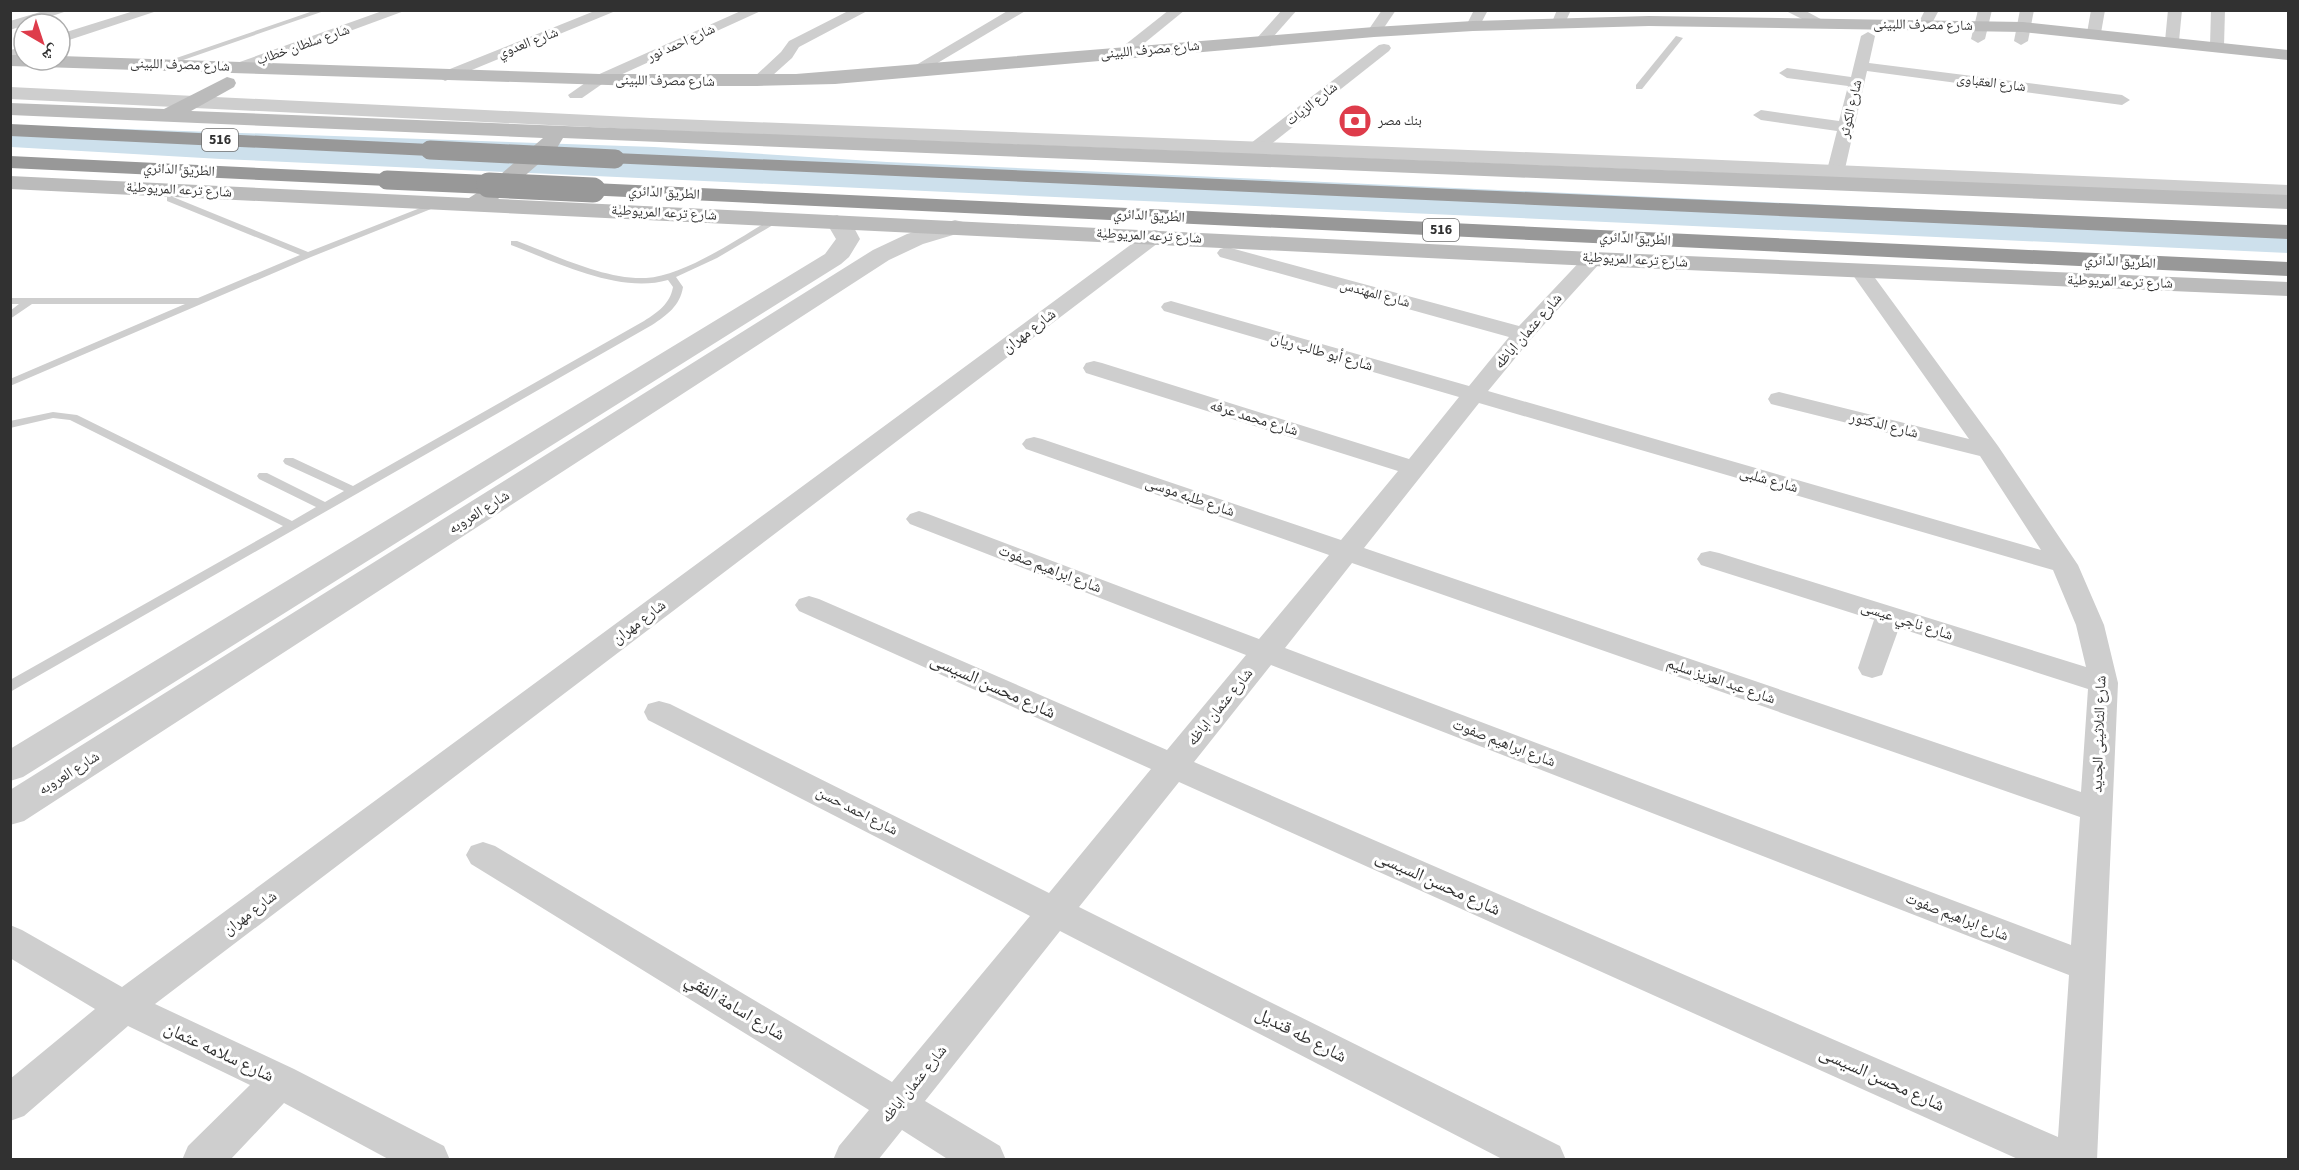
<svg xmlns="http://www.w3.org/2000/svg" width="2299" height="1170" font-family="'Source Sans 3','Noto Naskh Arabic',sans-serif">
<rect width="100%" height="100%" fill="#fff"/>
<!-- water -->
<path fill="#cde0ec" d="M10,125L654,147L887,162L2288,226V253L221,159L11,147Z"/>
<g fill="none" stroke-linecap="round" stroke-linejoin="round">
<!-- service -->
<g fill="#cecece" fill-rule="evenodd">
<path d="M316,10H327L163,67L156,65Z"/>
<path d="M1676,36L1683,38L1642,89H1636V85Z"/>
<path d="M167,197H173L308,252L438,201L446,203L311,257L10,386V379L185,304H32L10,319V311L19,304H10V298H198L300,255L167,201Z"/>
<path d="M775,217L783,219L717,258L676,277L683,287C680,306 667,315 652,325L10,692V680L283,526L70,420L53,418L10,428V421L53,412L77,415L292,521L316,507L259,479L257,476L259,473H267L325,502L344,491L285,464L283,461L285,458H293L353,486L644,321C658,312 670,304 673,287L668,280C619,294 556,262 511,245V241H517C555,255 605,280 646,278C685,276 740,237 775,217Z"/>
</g>
<!-- minor -->
<g fill="#cecece" fill-rule="evenodd">
<path d="M47,10H70L10,30V21Z"/>
<path d="M137,10H160L60,43V34Z"/>
<path d="M385,10H407L244,70H234L231,67L234,64Z"/>
<path d="M597,10H618L450,79L445,81L437,76L440,73Z"/>
<path d="M743,10H763L605,82L582,98H570L568,95L595,76Z"/>
<path d="M850,10H869L799,47L792,58L763,84H753L750,81L753,78L781,52L789,41Z"/>
<path d="M1009,10H1027L919,74L914,76L906,71Z"/>
<path d="M1169,10H1185L1131,54H1121L1119,51L1121,48Z"/>
<path d="M1282,10H1297L1267,44H1257L1255,41L1257,38Z"/>
<path d="M1382,10H1396L1379,35H1369L1367,32Z"/>
<path d="M1474,10H1488L1478,29L1473,30L1466,26Z"/>
<path d="M1557,10H1571L1564,25H1554L1552,22Z"/>
<path d="M1784,10H1804L1828,23L1826,26H1816Z"/>
<path d="M1925,10H1939L1930,27L1925,28L1918,24Z"/>
<path d="M1978,10H1992L1985,39L1978,43L1971,39Z"/>
<path d="M2020,10H2034L2028,41L2021,45L2014,41Z"/>
<path d="M2091,10H2105L2101,33L2094,37L2087,33Z"/>
<path d="M2168,10H2182L2179,41L2172,45L2165,41Z"/>
<path d="M2211,10H2225L2224,46L2217,50L2210,46Z"/>
<path d="M1868,32L1875,36L1869,63L2122,95L2130,100L2122,105L1867,71L1842,182L1839,186H1827L1824,182L1837,131L1761,120L1753,115L1761,110L1839,121L1848,86L1787,78L1779,73L1787,68L1851,77L1861,36Z"/>
<path d="M1384,44L1389,45L1391,48L1389,51L1246,164H1234L1231,160L1234,156L1379,45Z"/>
<path d="M24,47V56L10,59V50Z"/>
<path d="M1155,230L1162,232L1165,236L1162,240L155,1004L294,1069L444,1146L450,1160H390L284,1103L230,1160H182L188,1146L250,1085L128,1026L24,1116L10,1121V1079L95,1009L10,958V925L22,930L122,987L1148,232Z"/>
<path d="M1227,247L1519,326L1586,255H1600L1603,259L1600,263L1531,339L1488,391L2041,550L1980,456L1771,404L1768,399L1771,394L1779,392L1969,439L1850,271L1853,267H1867L1998,446L2078,565L2104,625L2118,683L2097,1160H2020L1179,782L1079,907L1560,1146L1566,1160H1504L1060,931L925,1101L1000,1146L1006,1160H949L902,1130L878,1160H833L839,1146L869,1110L471,864L466,855L471,846L483,842L495,846L892,1082L1030,916L648,720L644,712L648,704L659,701L670,704L1049,893L1151,769L799,611L795,605L799,599L809,596L819,599L1167,750L1246,655L910,524L906,519L910,514L919,511L928,514L1259,639L1329,555L1026,449L1022,444L1026,439L1034,437L1042,439L1341,540L1398,471L1086,373L1083,368L1086,363L1094,361L1102,363L1409,459L1459,397L1164,311L1161,307L1164,303L1171,301L1178,303L1469,386L1509,337L1220,257L1217,253L1220,249ZM1479,403L2053,570L2076,625L2086,667L1719,553L1710,551L1701,553L1697,559L1701,565L1874,620L1858,668L1862,675L1872,678L1882,675L1899,628L2088,689L2081,792L1364,548ZM1352,563L2080,817L2071,945L1285,648ZM1271,665L2069,975L2058,1137L1194,762Z"/>
</g>
<!-- tertiary -->
<g fill="#cecece" fill-rule="evenodd">
<path d="M10,87L651,118L1675,158L2288,185V198L1675,171L651,130L10,99Z"/>
<path d="M837,215L851,222L860,239L849,257L841,264L23,777L10,781V749L825,254L836,239L826,222L829,217Z"/>
<path d="M955,220L963,222L966,227L963,232L923,244L889,260L24,821L10,825V790L873,250L907,234Z"/>
</g>
<!-- secondary -->
<g fill="#bbb" fill-rule="evenodd">
<path d="M1649,16L2023,22L2288,50V60L2023,32L1649,26L1473,31L1374,37L835,84L757,86H639L10,66V55H24V60H60V56L600,74H796L1374,27L1473,21Z"/>
<path d="M227,77L234,79L236,83L234,87L191,111L2288,195V209L563,138L557,148L498,199L1593,252L2288,282V296L1593,266L10,189V176L469,198L486,187L543,138L10,115V103L164,109Z"/>
</g>
<!-- motorway -->
<g fill="#989898" fill-rule="evenodd">
<path d="M10,124L430,144L437,146L440,150L437,154L430,156L10,136Z"/>
<path d="M615,153L2288,225V239L608,163L604,159L608,155Z"/>
<path d="M10,156L387,174L395,175L398,180L395,185L387,186L10,168Z"/>
<path d="M593,183L2288,262V276L585,195L582,190L585,185Z"/>
</g>
<!-- motorway-bridge-far1 -->
<g stroke="#989898" stroke-width="19">
<path d="M430,150L615,159"/>
<path d="M387,180L520,186"/>
</g>
<!-- motorway-bridge -->
<path stroke="#989898" stroke-width="25" d="M489,185L593,190"/>
</g>
<!-- icons -->
<defs>
<g id="bank-disc" transform="scale(1.725)"><circle r="9.5" fill="#de3c4b" stroke="#fff"/><path d="M-6-4H6V4H-6ZM0-2.3a2.3 2.3 0 1 0 0 4.6a2.3 2.3 0 1 0 0-4.6Z" fill="#fff"/></g>
</defs>
<g fill-rule="evenodd">
<use href="#bank-disc" x="1355" y="121"/>
</g>
<g text-anchor="middle" dominant-baseline="central" stroke-width="6" stroke-linejoin="round" paint-order="stroke">
<!-- far-street labels -->
<g font-size="14" fill="#313131" stroke="#fff">
<text transform="translate(1923 25) rotate(1)">شارع مصرف اللبينى</text>
<text transform="translate(528 43) rotate(-21)">شارع العدوي</text>
<text transform="translate(681 43) rotate(-24)">شارع احمد نور</text>
<text transform="translate(303 45) rotate(-19)">شارع سلطان خطاب</text>
<text transform="translate(1150 50) rotate(-5)">شارع مصرف اللبينى</text>
<text transform="translate(180 65) rotate(2)">شارع مصرف اللبينى</text>
<text transform="translate(665 81) rotate(1)">شارع مصرف اللبينى</text>
<text transform="translate(1991 83) rotate(7)">شارع العقباوى</text>
<text transform="translate(1312 104) rotate(-38)">شارع الزيات</text>
<text transform="translate(1851 109) rotate(-77)">شارع الكوثر</text>
<text transform="translate(179 170) rotate(3)">الطريق الدائري</text>
<text transform="translate(179 190) rotate(3)">شارع ترعه المريوطية</text>
<text transform="translate(664 193) rotate(3)">الطريق الدائري</text>
<text transform="translate(664 213) rotate(3)">شارع ترعه المريوطية</text>
<text transform="translate(1149 216) rotate(3)">الطريق الدائري</text>
<text transform="translate(1149 236) rotate(3)">شارع ترعه المريوطية</text>
<text transform="translate(1635 239) rotate(3)">الطريق الدائري</text>
<text transform="translate(1635 260) rotate(3)">شارع ترعه المريوطية</text>
<text transform="translate(2120 262) rotate(3)">الطريق الدائري</text>
<text transform="translate(2120 282) rotate(2)">شارع ترعه المريوطية</text>
<text transform="translate(1375 294) rotate(15)">شارع المهندس</text>
</g>
<!-- far-poi labels -->
<g font-size="14" fill="#313131" stroke="#fff" text-anchor="start">
<text x="1378" y="121">بنك مصر</text>
</g>
<!-- shield labels -->
<g fill="#fff" stroke="#6f6f6f" stroke-width="1.5">
<rect x="202" y="129" width="36" height="22" rx="4.5"/>
<rect x="1423" y="219" width="36" height="22" rx="4.5"/>
</g>
<g font-size="14" font-weight="bold" fill="#313131">
<text x="220" y="140">516</text>
<text x="1441" y="230">516</text>
</g>
<!-- street labels -->
<g font-size="15" fill="#313131" stroke="#fff">
<text transform="translate(1029 331) rotate(-37)">شارع مهران</text>
<text transform="translate(1528 331) rotate(-49)">شارع عثمان اباظه</text>
<text transform="translate(1322 352) rotate(16)">شارع أبو طالب ريان</text>
<text transform="translate(1254 418) rotate(17)">شارع محمد عرفه</text>
<text transform="translate(1884 425) rotate(14)">شارع الدكتور</text>
<text transform="translate(1769 480) rotate(16)">شارع شلبى</text>
<text transform="translate(1190 497) rotate(19)">شارع طلبه موسى</text>
<text transform="translate(479 512) rotate(-32)">شارع العروبه</text>
<text transform="translate(1050 569) rotate(21)">شارع ابراهيم صفوت</text>
<text transform="translate(1907 621) rotate(18)">شارع ناجي عيسى</text>
<text transform="translate(639 622) rotate(-37)">شارع مهران</text>
<text transform="translate(1721 681) rotate(19)">شارع عبد العزيز سليم</text>
<text transform="translate(1220 707) rotate(-51)">شارع عثمان اباظه</text>
<text transform="translate(2099 734) rotate(-88)">شارع الثلاثينى الجديد</text>
<text transform="translate(1504 743) rotate(21)">شارع ابراهيم صفوت</text>
<text transform="translate(69 773) rotate(-32)">شارع العروبه</text>
<text transform="translate(857 811) rotate(27)">شارع احمد حسن</text>
<text transform="translate(250 913) rotate(-37)">شارع مهران</text>
<text transform="translate(1957 917) rotate(21)">شارع ابراهيم صفوت</text>
<text transform="translate(914 1084) rotate(-51)">شارع عثمان اباظه</text>
</g>
<!-- near-street labels -->
<g font-size="18" fill="#313131" stroke="#fff">
<text transform="translate(993 686) rotate(24)">شارع محسن السيسى</text>
<text transform="translate(1438 883) rotate(24)">شارع محسن السيسى</text>
<text transform="translate(735 1007) rotate(31)">شارع اسامة الفقي</text>
<text transform="translate(1301 1035) rotate(27)">شارع طه قنديل</text>
<text transform="translate(219 1052) rotate(25)">شارع سلامه عثمان</text>
<text transform="translate(1882 1079) rotate(24)">شارع محسن السيسى</text>
</g>
</g>
<!-- border -->
<rect width="2299" height="1170" fill="none" stroke="#313131" stroke-width="24"/>
<!-- north arrow -->
<g transform="translate(42 42) rotate(141)"><circle r="28" fill="#ffffff" stroke="#adadad" stroke-width="1.5"/>
<path d="M0-4.5L10 22L0 15L-10 22Z" fill="#de3c4b"/>
<text y="-9" font-size="16" font-weight="bold" text-anchor="middle" fill="#313131">ش</text>
</g>
</svg>
